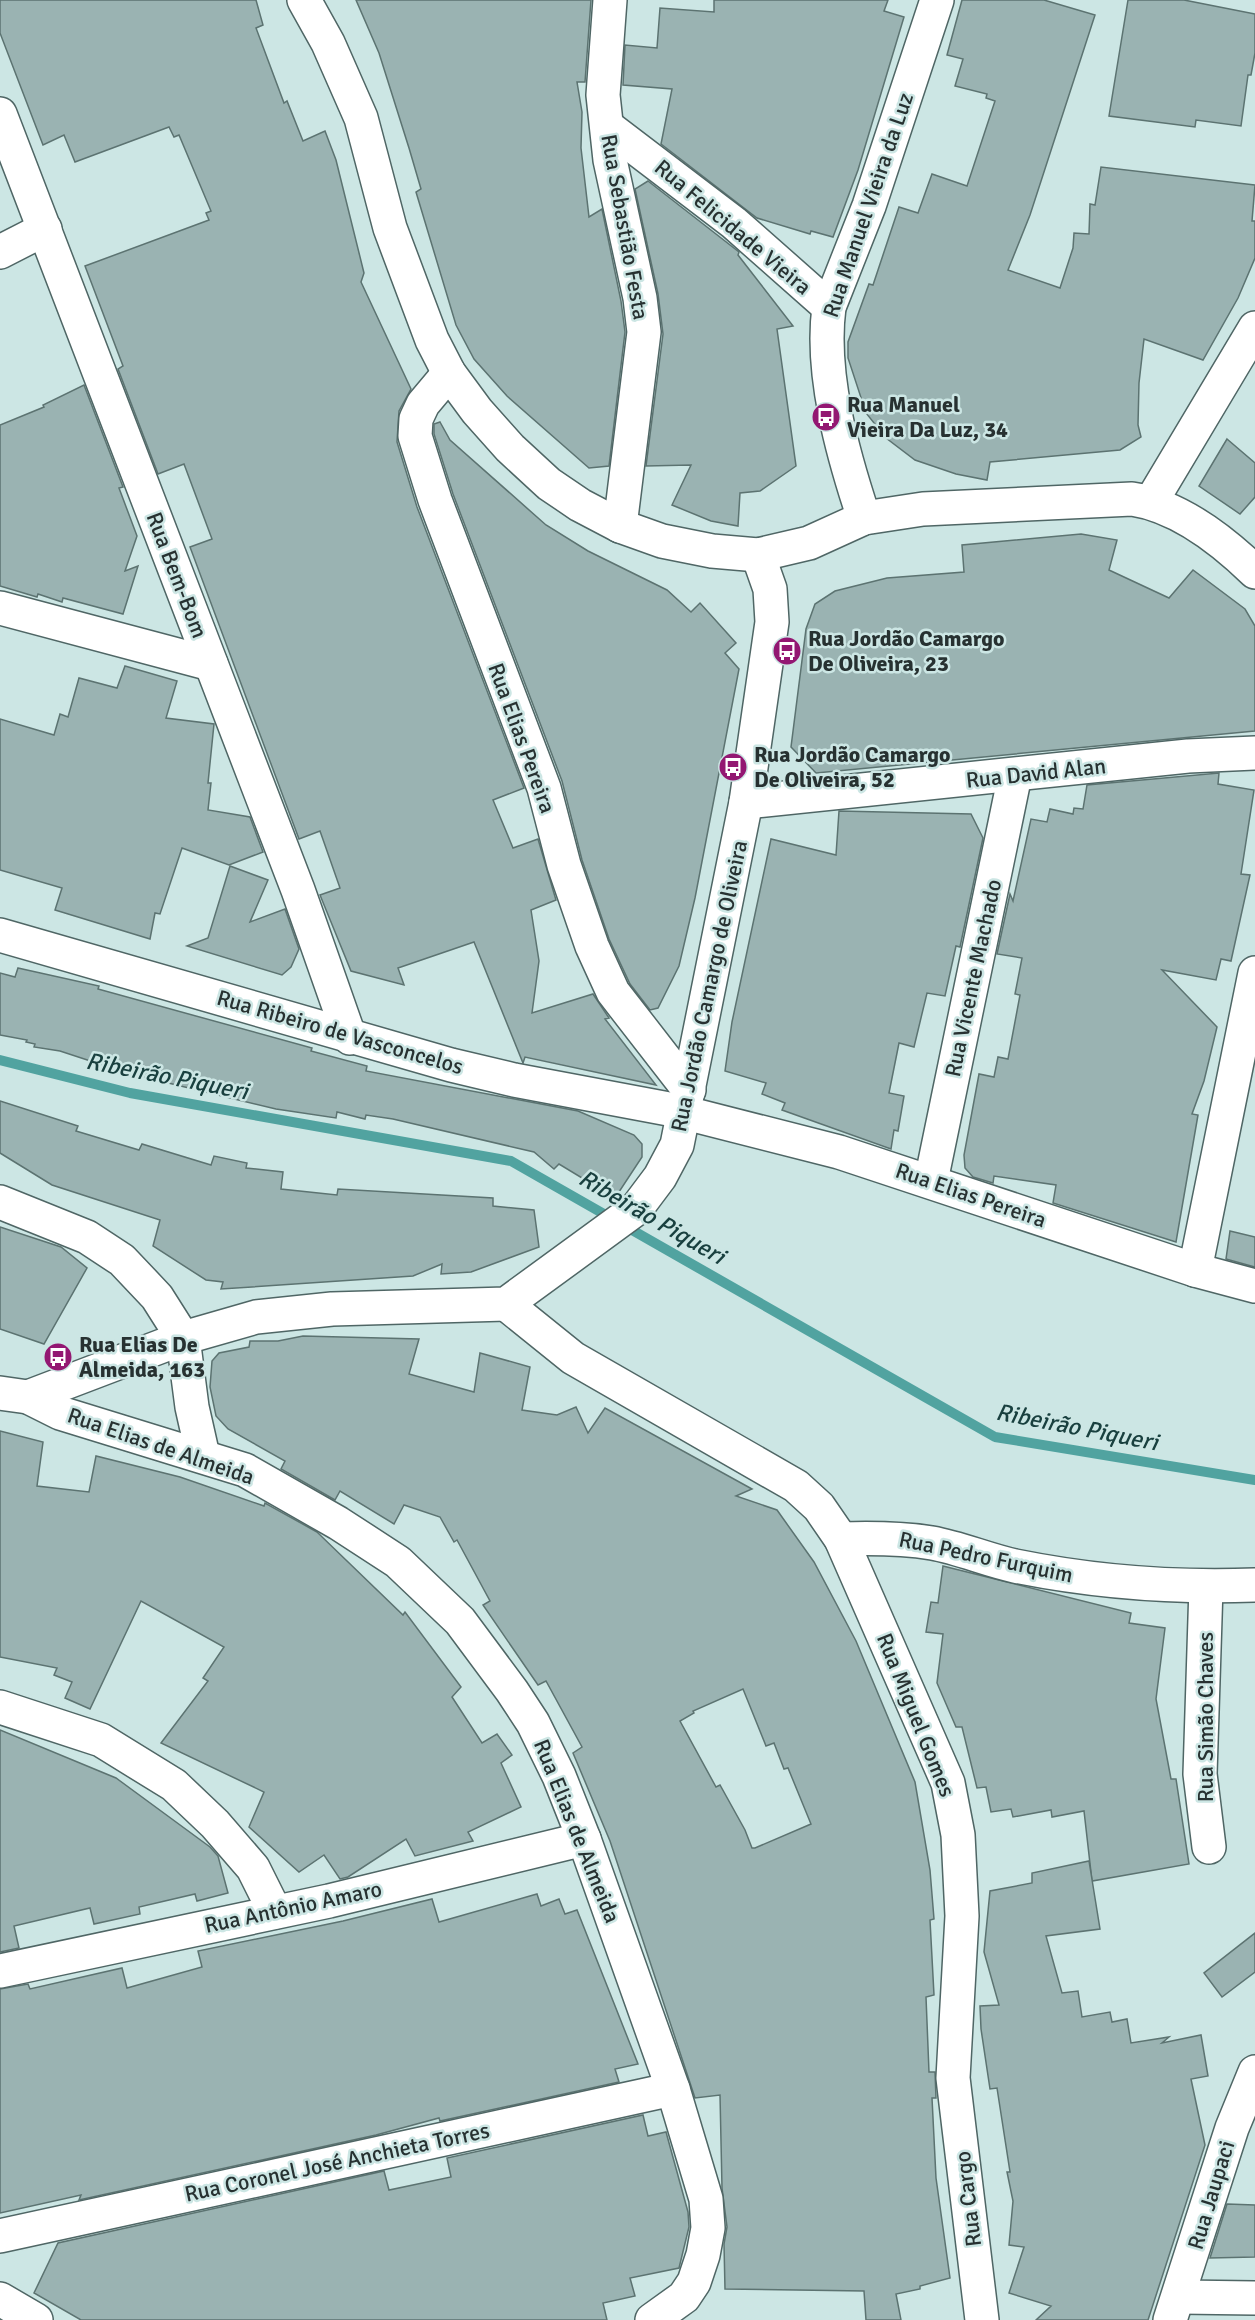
<svg xmlns="http://www.w3.org/2000/svg" width="1255" height="2320" font-family="Signika,sans-serif">
<rect width="100%" height="100%" fill="#cce6e4"/>
<g fill="none" stroke-linecap="round" stroke-linejoin="round">
<!-- stream -->
<path stroke="#51a3a0" stroke-width="10" d="M0,1060L130,1093L511,1161L995,1437L1255,1480"/>
</g>
<!-- building -->
<g fill="#9ab3b2" stroke="#5c7371" stroke-width="1.5" fill-rule="evenodd">
<path d="M0,0H256L263,25L256,28L284,103L287,101L303,141L325,131L336,160L364,273L361,282L411,389L399,411L397,442L417,507L524,788L493,800L513,848L538,839L556,900L531,910L539,961L532,1013L593,994L609,1018L605,1019L656,1085L525,1057L523,1063L474,942L398,968L404,985L351,971L320,895L340,888L320,831L299,839L190,547L212,539L184,464L158,474L118,369L123,366L85,266L209,220L206,213L211,211L179,135L174,137L169,127L75,162L64,135L43,145L0,33Z"/>
<path d="M356,0H591L585,82H577L582,112L581,148L589,217L602,209L621,301L625,332L609,466L589,468L507,396L474,359L456,325L416,192L421,189L409,148L379,53Z"/>
<path d="M714,0H888L884,11L904,17L858,170L833,237L811,231L810,234L757,218L661,144L672,89L623,85L625,45L657,48L660,8L714,12Z"/>
<path d="M962,0H1044L1095,15L1030,215L1008,270L1060,288L1073,248L1074,233L1089,234L1090,204L1095,205L1101,167L1255,185L1252,221H1255V258L1238,298L1203,360L1144,339L1139,383L1138,425L1141,437L1120,450L990,462L987,480L956,474L915,460L886,438L866,413L848,358V342L869,284L873,285L899,207L918,213L932,174L967,186L995,101L986,98L987,94L955,86L963,59L947,55Z"/>
<path d="M1128,0H1184L1255,14V53L1251,75H1248L1241,126L1196,120L1195,127L1109,116Z"/>
<path d="M648,181L739,252L738,255L793,326L777,329L796,466L760,491L740,493L738,526L711,521L672,505L691,465L646,466L663,334L658,294L635,189Z"/>
<path d="M84,385L123,487L119,488L137,536L125,571L138,566L123,614L63,598L62,602L38,594L37,597L0,586V425L44,407L43,405Z"/>
<path d="M440,422L450,440L546,525L588,551L667,590L691,612L700,603L736,643L725,653L739,669L695,898L679,966L658,1008L650,1010L630,984L609,939L582,860L562,781L453,494L434,434V424Z"/>
<path d="M1227,439L1255,463V497L1240,514L1199,486Z"/>
<path d="M1081,534L1117,540L1109,570L1169,598L1193,570L1245,609L1255,626V731L816,773L791,747L806,629L815,604L835,591L887,578L964,572L962,545Z"/>
<path d="M125,666L177,681L166,718L214,724L208,783H211L208,810L250,817L263,852L229,865L182,848L160,914L155,913L150,939L55,910L62,888L0,870V719L54,735L60,714L68,717L79,678L117,688Z"/>
<path d="M1219,773L1218,784L1254,790L1241,874L1250,875L1231,961L1221,959L1216,980L1162,970L1217,1027L1204,1081L1192,1114L1198,1115L1176,1242L1053,1203L1056,1185L994,1176L993,1183L973,1177L965,1168L964,1155L979,1074L994,1077L998,1057L1008,1059L1020,995L1015,994L1022,958L997,954L1010,894L1013,901L1031,819L1047,822L1050,809L1073,814L1074,808L1083,809L1087,785Z"/>
<path d="M839,811L971,814L983,838L960,947L956,946L945,996L927,993L914,1047L899,1043L889,1093L904,1096L898,1131L894,1130L891,1149L782,1110L785,1103L762,1094L766,1083L725,1071L732,1022L771,839L836,855Z"/>
<path d="M230,866L268,880L250,922L285,909L299,949L291,967L282,975L187,946L208,938Z"/>
<path d="M18,968L99,986L98,989L312,1048L311,1051L367,1066L366,1071L578,1111L634,1135L642,1144V1157L615,1198L559,1164L554,1169L534,1152L393,1119L366,1115L365,1119L337,1112L336,1118L276,1109L127,1073L60,1051L34,1047L35,1044L26,1042L27,1040L0,1035V973L15,977Z"/>
<path d="M0,1101L78,1126L76,1131L139,1150L142,1144L211,1165L214,1156L247,1163L246,1168L283,1172L281,1189L337,1195L338,1189L493,1198V1206L534,1210L539,1247L471,1272L441,1274L442,1264L413,1276L221,1289L223,1282L206,1280L153,1246L160,1220L52,1185L0,1153Z"/>
<path d="M0,1227L61,1247L87,1268L44,1344L0,1329Z"/>
<path d="M1230,1231L1255,1237V1267L1226,1259Z"/>
<path d="M303,1336L419,1339L409,1374L474,1392L480,1353L530,1367L522,1410L557,1415L576,1407L588,1433L605,1408L752,1489L736,1496L777,1510L814,1562L856,1641L915,1782L930,1870L934,1919L930,1920L934,1995L926,1997L929,2072H935L936,2098H932L936,2178L950,2278L920,2286V2289L896,2294L901,2320H866L864,2291L725,2289L724,2244L727,2227L722,2188L720,2095L695,2098L610,1841L573,1753L582,1747L546,1681L538,1685L483,1605L490,1601L457,1540L454,1542L440,1517L404,1505L394,1524L340,1491L335,1500L281,1469L285,1461L228,1429L216,1416L210,1387L212,1361L219,1353L249,1347L250,1341H278ZM743,1689L766,1746L774,1743L784,1769L788,1768L811,1824L755,1848H752L745,1830L720,1785L716,1787L680,1721L694,1713L693,1711Z"/>
<path d="M0,1431L43,1442L37,1486L89,1492L96,1456L180,1477L264,1506L265,1503L317,1532L403,1615L405,1612L461,1687L452,1697L482,1743L497,1734L512,1755L501,1763L521,1807L468,1832L473,1841L415,1856L406,1839L348,1877L340,1879L324,1855L299,1872L249,1827L264,1792L161,1743L208,1681L203,1678L224,1647L141,1601L90,1709L65,1698L72,1682L54,1675L57,1668L0,1657Z"/>
<path d="M943,1566L1131,1613L1129,1623L1165,1628L1156,1699L1171,1779H1176L1189,1864L1092,1881L1084,1811L1052,1817L1051,1810L1013,1817L1011,1809L991,1812L986,1787L977,1788L962,1727H956L937,1683L943,1634L926,1632L931,1602L938,1603Z"/>
<path d="M0,1730L116,1778L210,1847L218,1856L228,1893L197,1901L195,1894L139,1907L140,1914L94,1924L90,1908L14,1926L19,1948L0,1952Z"/>
<path d="M1089,1861L1100,1929L1046,1936L1062,1993L1078,1991L1082,2017L1110,2012L1112,2022L1127,2019L1131,2043L1169,2037L1162,2043L1201,2035L1208,2076L1191,2079L1205,2145L1148,2320H1036L1051,2306L1009,2293L1024,2247L1009,2245L1013,2201L1007,2172H1010L997,2088L990,2089L981,2029L980,2006L999,2005L984,1952L990,1891L1032,1883V1873Z"/>
<path d="M537,1894L541,1906L559,1899L565,1914L577,1910L638,2064L615,2069L619,2082L440,2121L439,2118L376,2135L79,2200L81,2195L0,2213V1989L28,1984L30,1989L122,1968L127,1988L202,1967L198,1951L343,1921L432,1899L439,1922Z"/>
<path d="M1255,1933V1972L1222,1997L1204,1973Z"/>
<path d="M643,2115L648,2136L666,2132L688,2212L689,2227L679,2268L630,2278L635,2296L603,2303L607,2320H81L34,2293L58,2243L384,2171L389,2190L451,2177L447,2158Z"/>
<path d="M1227,2204L1255,2205V2257L1210,2258Z"/>
</g>
<g fill="none" stroke-linecap="round" stroke-linejoin="round">
<!-- minor casing -->
<g stroke="#4f6665" stroke-width="36">
<g id="minor">
<path d="M304,0L328,43L361,118L390,228L432,340L449,373L477,411L510,448L549,484L580,505L620,526L662,541L712,551L758,555L809,543L864,518L923,509L1132,499C1178,506 1222,540 1255,572"/>
<path d="M610,0L603,95L610,160L640,298L644,332L620,526"/>
<path d="M0,114L298,890L350,1038"/>
<path d="M608,127L734,223L829,307"/>
<path d="M0,252L45,229"/>
<path d="M449,373L423,404L416,419L415,436L435,500L544,788L564,865L592,946L613,992L689,1090"/>
<path d="M1151,502L1255,328"/>
<path d="M864,518C843,455 820,374 829,307L869,206L937,0"/>
<path d="M0,608L211,664"/>
<path d="M746,802L1188,756L1255,753"/>
<path d="M0,935L451,1065L514,1080L674,1110L839,1152L1195,1270L1255,1286"/>
<path d="M931,1181L1015,775"/>
<path d="M0,1202L87,1237L122,1260L157,1297L183,1338L192,1407L203,1456"/>
<path d="M1195,1270L1255,973"/>
<path d="M506,1304L573,1358L796,1486L819,1507L841,1539L948,1783L958,1835L962,1916L953,2078L982,2320"/>
<path d="M0,1393L28,1397L60,1413L245,1470L338,1523L398,1562L460,1621L512,1691L533,1723L559,1776L584,1839L673,2089L706,2199L708,2228L703,2255L694,2282L684,2297L652,2320"/>
<path d="M28,1397L183,1338L256,1317L332,1309L506,1304L636,1209L660,1177L677,1145L746,802L772,622L770,589L758,555"/>
<path d="M841,1539C872,1538 901,1538 932,1543C960,1548 987,1560 1015,1566C1094,1582 1175,1588 1255,1585"/>
<path d="M1206,1587L1200,1774L1209,1847"/>
<path d="M0,1707L101,1740L174,1785L215,1824L253,1868L275,1912"/>
<path d="M0,1971L329,1901L584,1839"/>
<path d="M0,2236L673,2089"/>
<path d="M1180,2297L1255,2298"/>
<path d="M0,2299L36,2320"/>
<path d="M1170,2320L1232,2128L1255,2072"/>
</g>
</g>
<!-- minor -->
<use href="#minor" stroke="#fff" stroke-width="33"/>
</g>
<!-- icons -->
<defs>
<g id="bus-disc" transform="scale(1.5)"><circle r="9.5" fill="#931772" stroke="#cce6e4"/><path d="M-5-6H5V4H4V6H2V4H-2V6H-4V4H-5ZM-3.5-4V0h7V-4ZM-3.5 1.2v1.5H-2V1.2ZM2 1.2v1.5H3.5V1.2Z" fill="#fff"/></g>
</defs>
<g fill-rule="evenodd">
<use href="#bus-disc" x="826" y="417"/>
<use href="#bus-disc" x="787" y="651"/>
<use href="#bus-disc" x="733" y="767"/>
<use href="#bus-disc" x="58" y="1357"/>
</g>
<g text-anchor="middle" dominant-baseline="central" stroke-width="5" stroke-linejoin="round" paint-order="stroke">
<!-- street labels -->
<g font-size="22" fill="#273131" stroke="#cce6e4">
<text transform="translate(868 205) rotate(-71)">Rua Manuel Vieira da Luz</text>
<text transform="translate(625 227) rotate(80)">Rua Sebastião Festa</text>
<text transform="translate(733 227) rotate(40)">Rua Felicidade Vieira</text>
<text transform="translate(177 575) rotate(69)">Rua Bem-Bom</text>
<text transform="translate(522 738) rotate(70)">Rua Elias Pereira</text>
<text transform="translate(1036 773) rotate(-6)">Rua David Alan</text>
<text transform="translate(973 978) rotate(-78)">Rua Vicente Machado</text>
<text transform="translate(709 986) rotate(-78)">Rua Jordão Camargo de Oliveira</text>
<text transform="translate(340 1032) rotate(16)">Rua Ribeiro de Vasconcelos</text>
<text transform="translate(971 1195) rotate(19)">Rua Elias Pereira</text>
<text transform="translate(161 1446) rotate(19)">Rua Elias de Almeida</text>
<text transform="translate(986 1557) rotate(12)">Rua Pedro Furquim</text>
<text transform="translate(916 1715) rotate(68)">Rua Miguel Gomes</text>
<text transform="translate(1205 1717) rotate(-90)">Rua Simão Chaves</text>
<text transform="translate(577 1831) rotate(68)">Rua Elias de Almeida</text>
<text transform="translate(293 1907) rotate(-12)">Rua Antônio Amaro</text>
<text transform="translate(337 2162) rotate(-12)">Rua Coronel José Anchieta Torres</text>
<text transform="translate(1211 2195) rotate(-73)">Rua Jaupaci</text>
<text transform="translate(968 2199) rotate(-97)">Rua Cargo</text>
</g>
<!-- poi labels -->
<g font-size="22" font-weight="bold" fill="#273131" stroke="#cce6e4" text-anchor="start">
<text x="847" y="404">Rua Manuel<tspan x="847" dy="25">Vieira Da Luz, 34</tspan></text>
<text x="808" y="638">Rua Jordão Camargo<tspan x="808" dy="25">De Oliveira, 23</tspan></text>
<text x="754" y="754">Rua Jordão Camargo<tspan x="754" dy="25">De Oliveira, 52</tspan></text>
<text x="79" y="1344">Rua Elias De<tspan x="79" dy="25">Almeida, 163</tspan></text>
</g>
<!-- water labels -->
<g font-size="24" font-style="italic" fill="#19403f" stroke="#cce6e4">
<text transform="translate(167 1076) rotate(11)">Ribeirão Piqueri</text>
<text transform="translate(652 1217) rotate(30)">Ribeirão Piqueri</text>
<text transform="translate(1077 1427) rotate(11)">Ribeirão Piqueri</text>
</g>
</g>
</svg>
